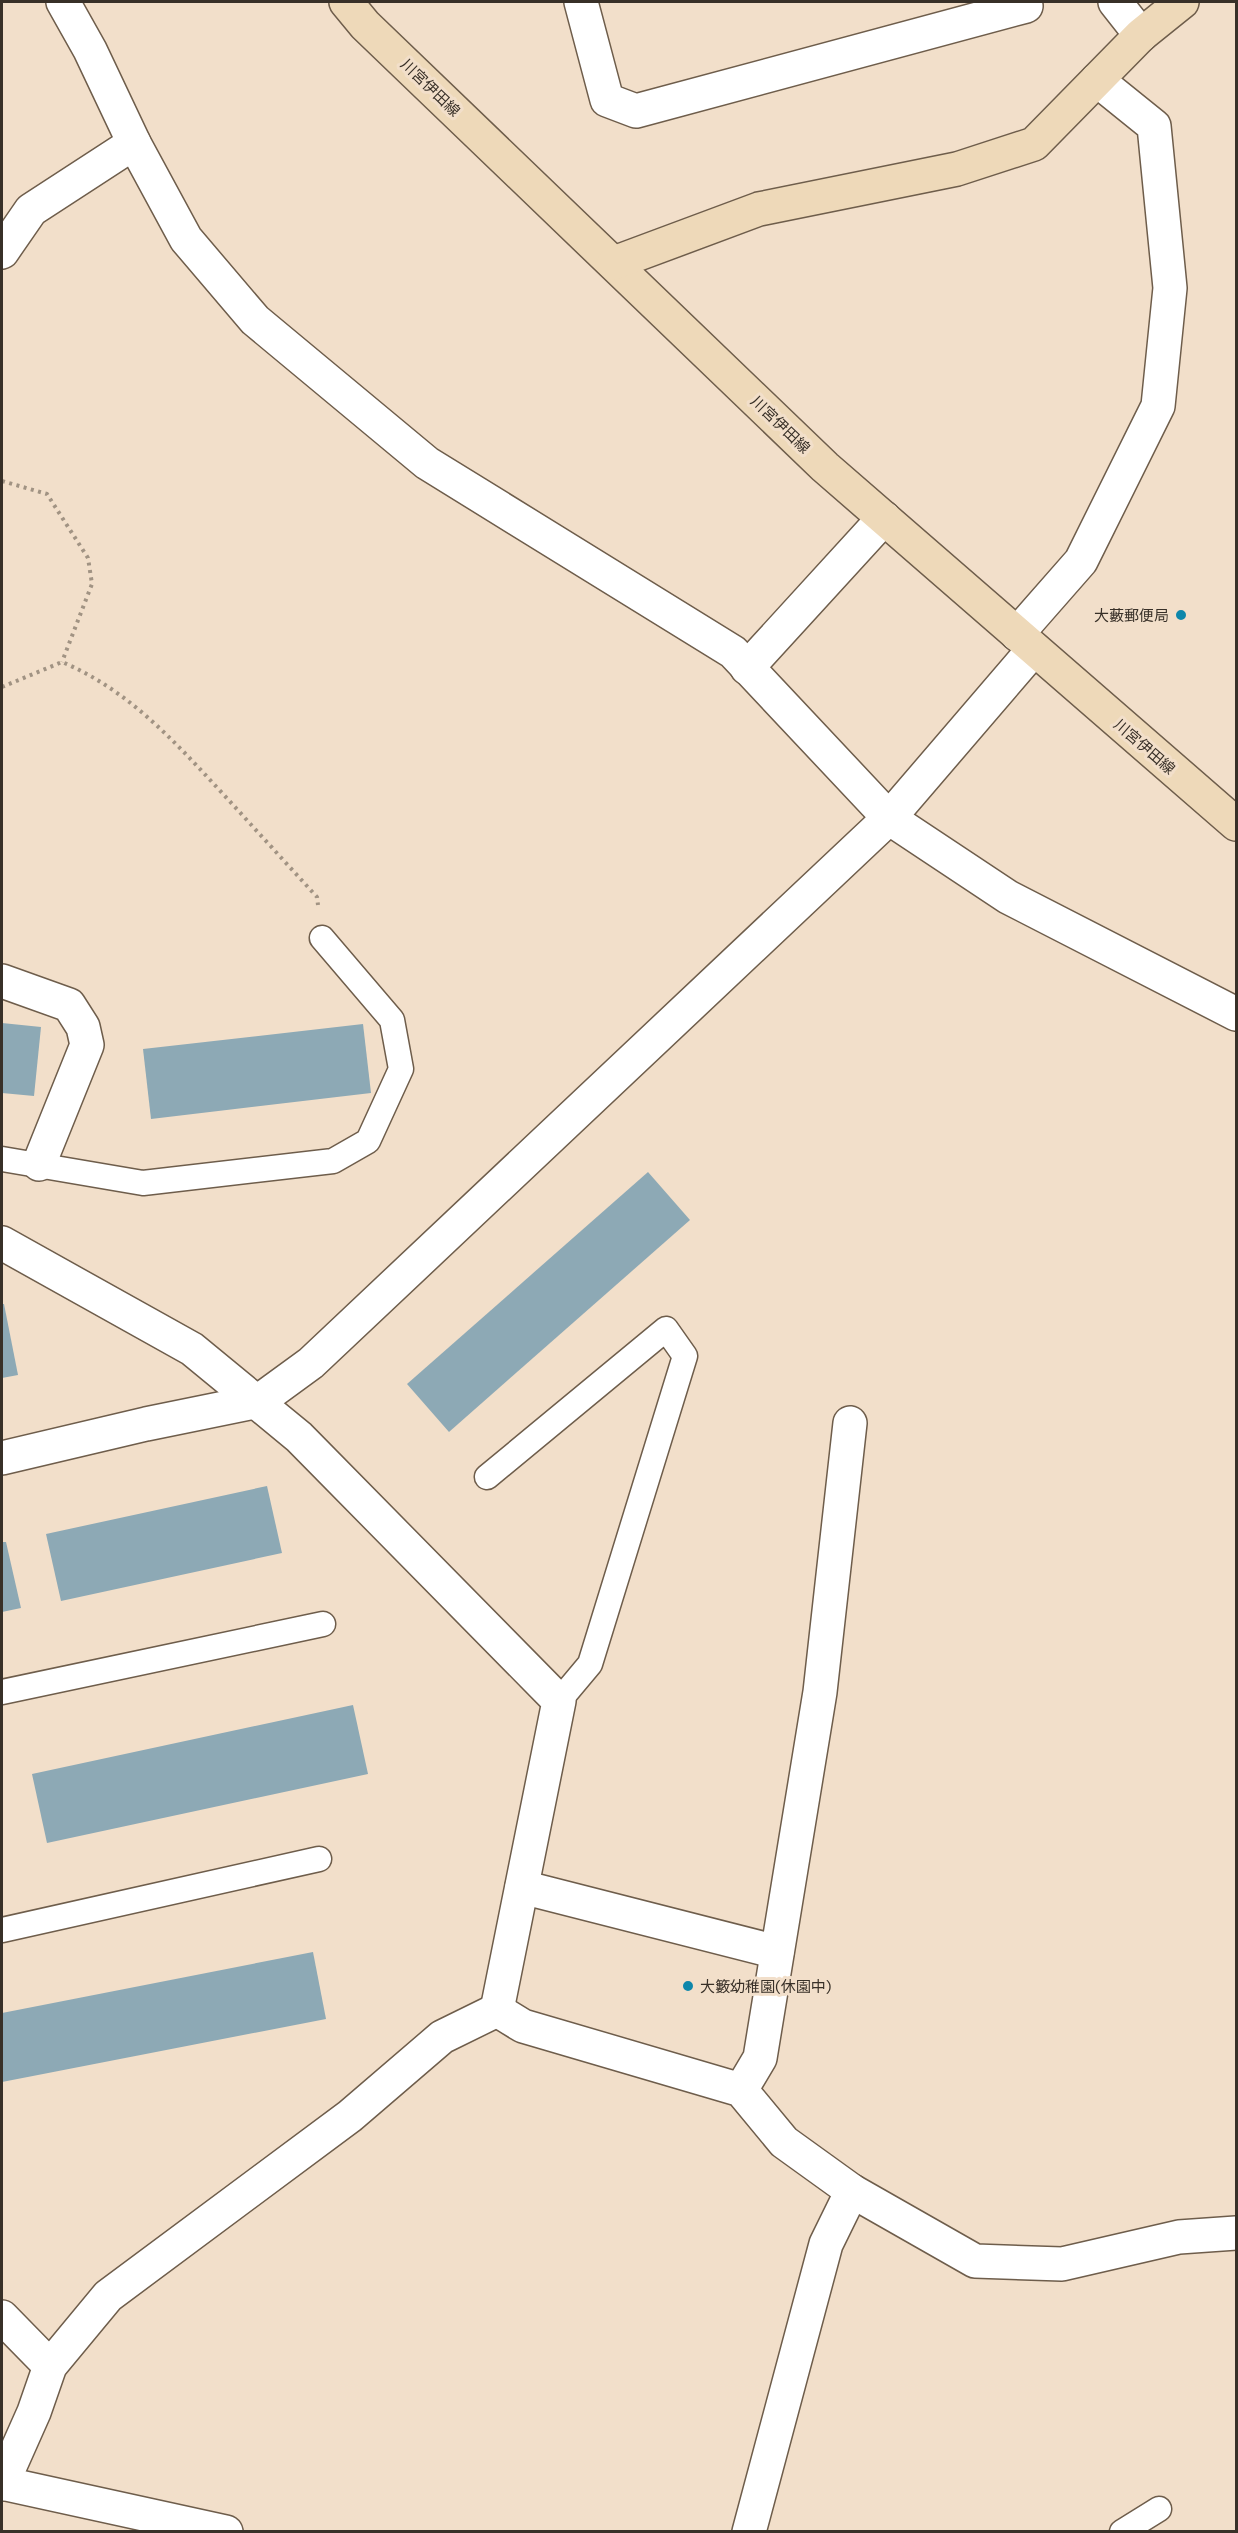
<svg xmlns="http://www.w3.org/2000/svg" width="1238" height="2533" font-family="Commissioner,'Noto Sans JP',sans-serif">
<rect width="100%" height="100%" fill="#f2dfca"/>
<!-- building -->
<g fill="#8da9b5">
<path d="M2,1023L41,1027L34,1096L2,1093Z"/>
<path d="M363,1024L371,1093L151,1119L143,1049Z"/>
<path d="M648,1172L690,1220L449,1432L407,1384Z"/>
<path d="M2,1304H4L18,1375L2,1378Z"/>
<path d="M267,1486L282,1553L61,1601L46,1534Z"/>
<path d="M2,1542H6L21,1608L2,1612Z"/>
<path d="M353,1705L368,1774L47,1843L32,1774Z"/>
<path d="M313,1952L326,2019L2,2082V2013Z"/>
</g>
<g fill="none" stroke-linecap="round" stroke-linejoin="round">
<!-- lane casing -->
<g stroke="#6e5d4b" stroke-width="27">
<g id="lane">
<path d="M2,1159L143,1183L333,1161L368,1141L401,1069L392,1020L322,938"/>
<path d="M487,1477L666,1329L685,1356L590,1664L559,1701"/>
<path d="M2,1692L323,1624"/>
<path d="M2,1930L319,1859"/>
<path d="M1122,2532L1159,2509"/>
</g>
</g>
<!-- street casing -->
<g stroke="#6e5d4b" stroke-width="36">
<g id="street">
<path d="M63,2L90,50L134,143L186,239L255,320L427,463L733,652L889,818L1008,897L1236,1014"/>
<path d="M581,2L607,100L636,111L1026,6"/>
<path d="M1115,2L1141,35"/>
<path d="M2,252L31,210L134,143"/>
<path d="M1017,634L1081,561L1158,406L1170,288L1154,126L1097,80"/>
<path d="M747,668L884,518"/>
<path d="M2,981L69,1005L83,1027L87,1045L39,1164"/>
<path d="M2,1243L192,1349L299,1437L559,1701L497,2010"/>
<path d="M2,1458L146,1424L259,1401L311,1363L889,818L1034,649"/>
<path d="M522,1887L777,1952"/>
<path d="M497,2010L523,2026L741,2090L784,2142L852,2191L975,2261L1062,2264L1179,2237L1236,2233"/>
<path d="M741,2090L760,2058L820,1692L850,1423"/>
<path d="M2,2317L50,2366"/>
<path d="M2,2483L226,2532"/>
<path d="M2,2484L34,2412L50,2366L108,2296L350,2116L442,2037L497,2010"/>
<path d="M749,2532L826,2244L852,2191"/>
</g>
</g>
<!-- secondary casing -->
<g stroke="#6e5d4b" stroke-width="36">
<g id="secondary">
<path d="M346,2L365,25L825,467L1236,824"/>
<path d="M614,263L759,209L957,169L1034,144L1141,35L1182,2"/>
</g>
</g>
<!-- path -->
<g stroke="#a19383" stroke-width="4" stroke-dasharray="3 4.5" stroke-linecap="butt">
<path d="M2,481L47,494L88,558L92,584L62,662"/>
<path d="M2,687L62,662C129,690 176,743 224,795C255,829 286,863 317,897L318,905"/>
</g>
<!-- lane -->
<use href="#lane" stroke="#fff" stroke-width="24"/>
<!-- street -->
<use href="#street" stroke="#fff" stroke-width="33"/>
<!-- secondary -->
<use href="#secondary" stroke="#eed9b9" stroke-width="33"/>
</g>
<!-- markers -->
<g fill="#0e87ab" stroke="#f2dfca" stroke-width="2">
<circle cx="1181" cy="615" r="6"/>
<circle cx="688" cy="1986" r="6"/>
</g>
<g text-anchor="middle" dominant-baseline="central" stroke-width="6" stroke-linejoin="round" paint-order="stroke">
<!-- street labels -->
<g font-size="15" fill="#383028" stroke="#f2dfca">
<text transform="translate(431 87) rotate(44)">川宮伊田線</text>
<text transform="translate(781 424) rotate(44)">川宮伊田線</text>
<text transform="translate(1145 746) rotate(41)">川宮伊田線</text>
</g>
<!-- poi labels -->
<g font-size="15" fill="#383028" stroke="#f2dfca" text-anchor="end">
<text x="1169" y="615">大藪郵便局</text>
<text x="700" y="1986" text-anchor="start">大籔幼稚園(休園中)</text>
</g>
</g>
<!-- border -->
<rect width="1238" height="2533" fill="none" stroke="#383028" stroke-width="6"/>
</svg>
